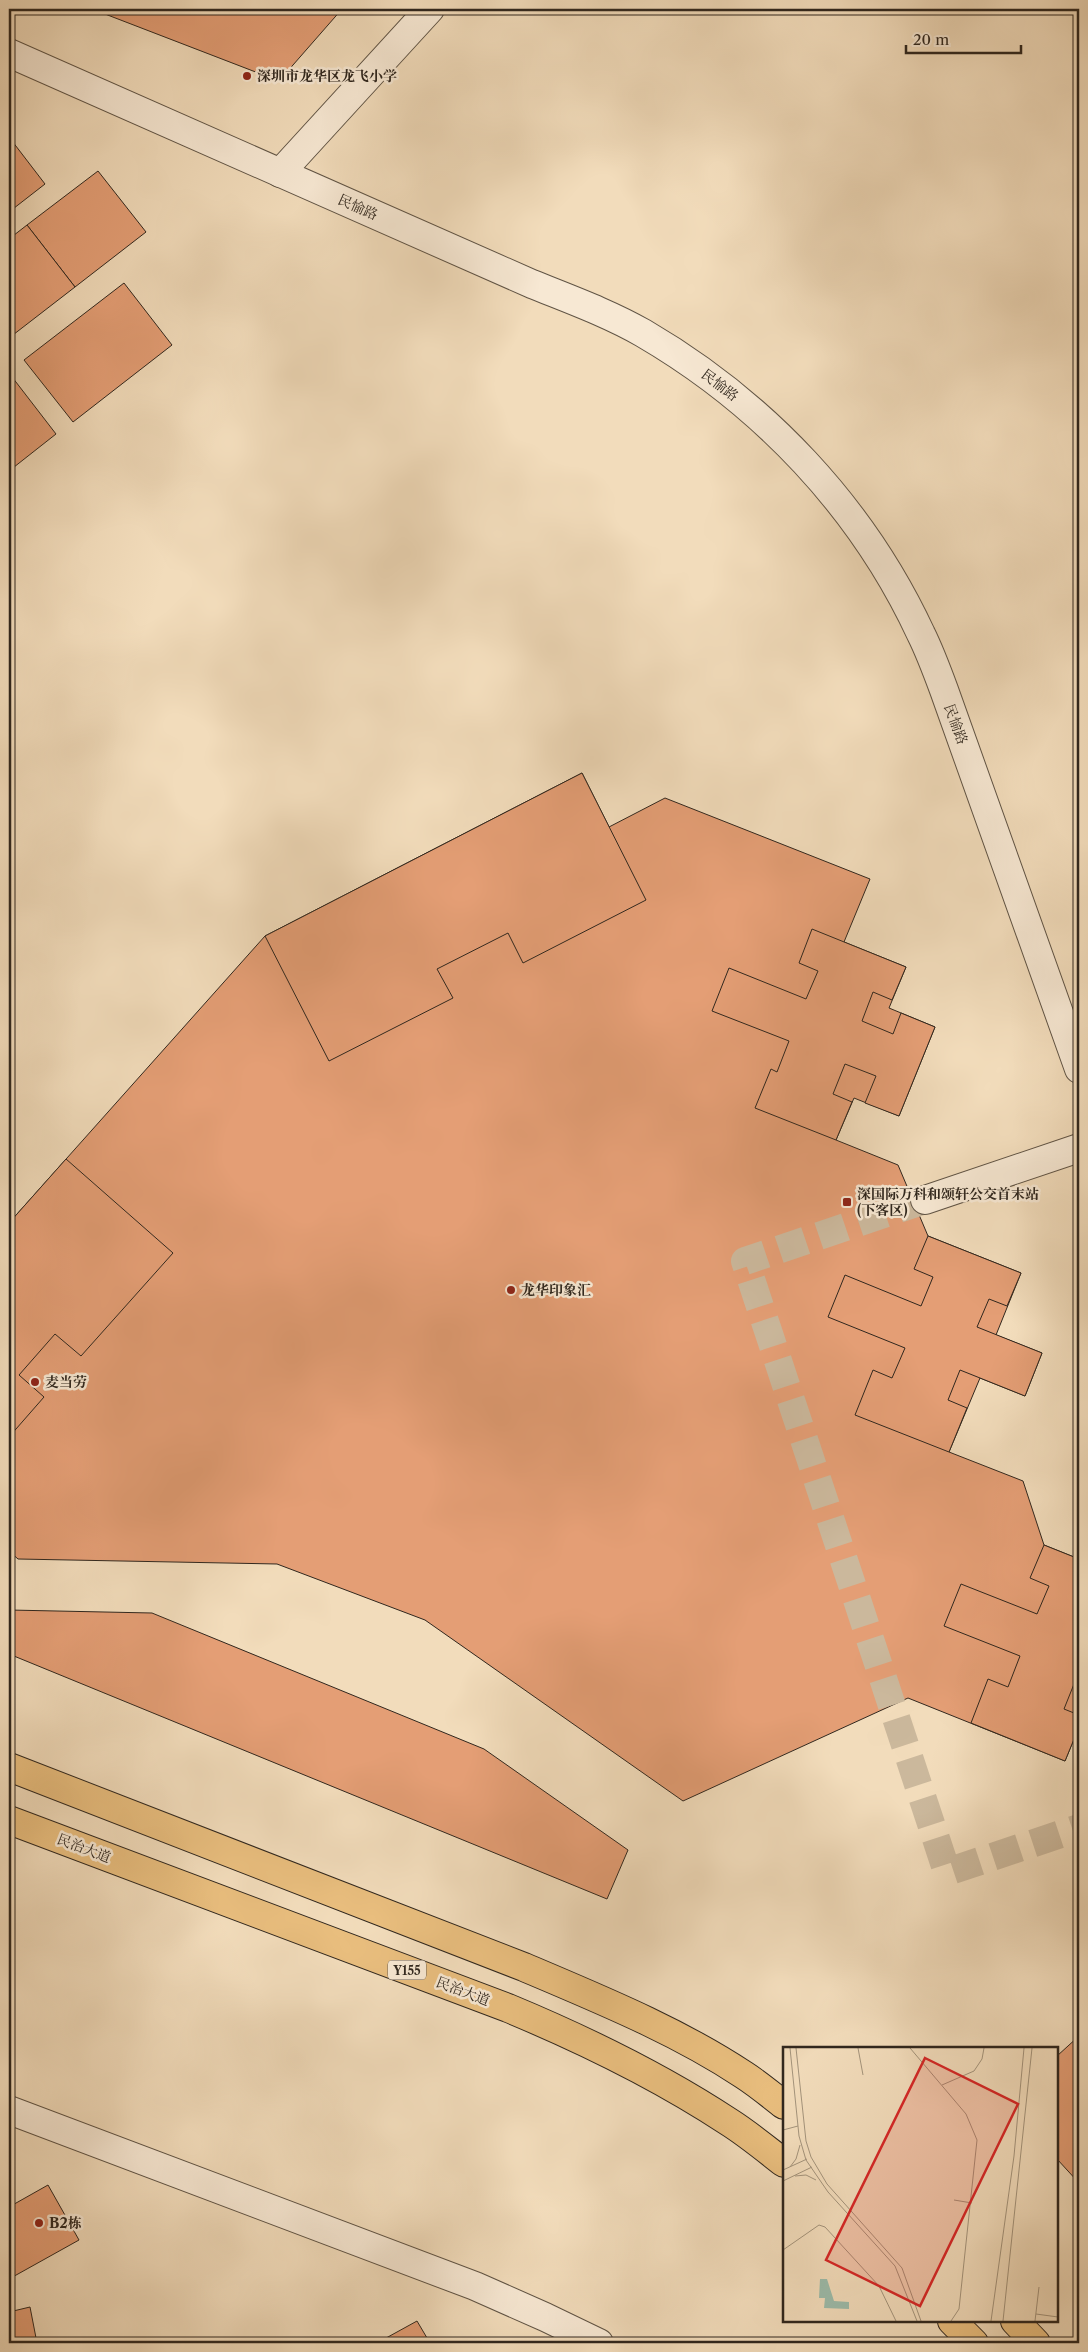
<svg xmlns="http://www.w3.org/2000/svg" width="1088" height="2352" font-family="'Libre Caslon Text','Noto Serif SC',serif">
<rect width="100%" height="100%" fill="#f2dcbb"/>
<filter id="stains"><feTurbulence type="fractalNoise" baseFrequency=".004" numOctaves="4"/><feColorMatrix values="0 0 0 0 .2 0 0 0 0 .09 0 0 0 0 .02 0 0 0 .5 -.17"/></filter>
<radialGradient id="worn" r=".72"><stop offset=".6" stop-color="#630" stop-opacity="0"/><stop offset="1" stop-color="#630" stop-opacity=".3"/></radialGradient>
<!-- building -->
<g fill="#e49e75" stroke="#30271e">
<path d="M92,9H342L279,81Z"/>
<path d="M9,137L45,184L9,212Z"/>
<path d="M98,171L146,232L75,287L27,225Z"/>
<path d="M27,225L75,287L9,338V239Z"/>
<path d="M124,283L172,345L73,422L24,360Z"/>
<path d="M9,373L56,434L9,471Z"/>
<path d="M582,773L609,827L665,798L870,879L844,942L906,967L889,1008L935,1027L899,1116L854,1098L836,1140L898,1165L928,1236L1021,1273L996,1335L1042,1353L1025,1396L980,1378L949,1452L1023,1481L1044,1545L1079,1559V1727L1065,1761L908,1698L683,1801L425,1620L277,1564L18,1559L9,1551V1223L265,936Z"/>
<path d="M582,773L646,900L523,963L508,933L437,969L453,998L329,1061L265,936Z"/>
<path d="M812,929L906,967L892,1000L873,992L862,1021L893,1034L901,1013L935,1027L899,1116L865,1103L876,1076L845,1064L833,1094L852,1102L836,1140L755,1108L771,1069L777,1072L789,1041L712,1011L729,968L806,999L818,971L799,963Z"/>
<path d="M66,1159L173,1253L81,1356L55,1334L19,1375L44,1397L9,1437V1223Z"/>
<path d="M928,1236L1021,1273L1007,1306L989,1299L977,1327L1042,1353L1025,1396L960,1370L948,1400L967,1408L949,1452L855,1415L873,1370L892,1378L905,1348L828,1317L845,1275L921,1306L933,1277L914,1269Z"/>
<path d="M1044,1545L1079,1559V1680L1076,1679L1064,1709L1079,1715V1727L1065,1761L971,1723L988,1679L1008,1687L1020,1656L944,1626L961,1584L1037,1614L1049,1586L1030,1578Z"/>
<path d="M9,1610L152,1613L484,1749L628,1850L607,1899L9,1654Z"/>
<path d="M1079,2036V2183L1057,2159V2056Z"/>
<path d="M48,2185L79,2240L9,2279V2207Z"/>
<path d="M30,2307L37,2343H9V2312Z"/>
<path d="M417,2321L430,2343H377Z"/>
</g>
<g fill="none" stroke-linecap="round" stroke-linejoin="round">
<!-- minor-tunnel -->
<path stroke="#cbb89c" stroke-width="28" stroke-dasharray="28 14" stroke-linecap="butt" d="M925,1200L745,1261L947,1872L1079,1828"/>
<!-- minor casing -->
<g stroke="#605445" stroke-width="30">
<g id="minor">
<path d="M9,53L532,284C569,299 608,313 643,333C763,403 862,507 921,634C930,652 937,671 944,690L1079,1069"/>
<path d="M280,173L430,9"/>
<path d="M925,1200L1079,1148"/>
<path d="M9,2110L475,2286L545,2317L599,2343"/>
</g>
</g>
<!-- major casing -->
<g stroke="#30271e" stroke-width="30">
<g id="major">
<path d="M9,1767L524,1967C599,1999 676,2030 744,2075C758,2084 771,2095 784,2105"/>
<path d="M9,1820L508,2008C585,2040 659,2076 729,2122C748,2134 766,2149 784,2163"/>
<path d="M952,2321L974,2343"/>
<path d="M1015,2321L1036,2343"/>
</g>
</g>
<!-- minor -->
<use href="#minor" stroke="#f7e8d3" stroke-width="28"/>
<!-- major -->
<use href="#major" stroke="#e9be7e" stroke-width="28"/>
</g>
<!-- markers -->
<g fill="#8f2418" stroke="#f7e8d3" stroke-width="2">
<circle cx="247" cy="76" r="5"/>
<rect x="842" y="1197" width="10" height="10" rx="2.5"/>
<circle cx="511" cy="1290" r="5"/>
<circle cx="35" cy="1382" r="5"/>
<circle cx="39" cy="2223" r="5"/>
</g>
<g text-anchor="middle" dominant-baseline="central" stroke-width="5" stroke-linejoin="round" paint-order="stroke">
<!-- shield labels -->
<rect fill="#f7e8d3" stroke="#6c6154" stroke-width="1" x="388" y="1960.5" width="38" height="19" rx="4"/>
<g font-size="12" font-weight="bold" fill="#30271e">
<text x="407" y="1970">Y155</text>
</g>
<!-- poi labels -->
<g font-size="14" font-weight="bold" fill="#30271e" stroke="#f7e8d3" text-anchor="start">
<text x="257" y="76">深圳市龙华区龙飞小学</text>
<text x="857" y="1194">深国际万科和颂轩公交首末站<tspan x="857" dy="16">(下客区)</tspan></text>
<text x="521" y="1290">龙华印象汇</text>
<text x="45" y="1382">麦当劳</text>
<text x="49" y="2223">B2栋</text>
</g>
<!-- street labels -->
<g font-size="14" fill="#30271e" stroke="#f7e8d3">
<text transform="translate(358 207) rotate(24)">民愉路</text>
<text transform="translate(720 385) rotate(37)">民愉路</text>
<text transform="translate(956 724) rotate(70)">民愉路</text>
<text transform="translate(84 1848) rotate(21)">民治大道</text>
<text transform="translate(463 1991) rotate(21)">民治大道</text>
</g>
</g>
<!-- overview -->
<g transform="translate(783 2047)">
<rect width="275" height="275" fill="#f2dcbb"/>
<path d="M37,232H44L51,254L66,255V262L41,261L42,251H36Z" fill="#9cbcab"/>
<path fill="none" stroke="#a4947c" stroke-width="1" d="M7,1L16,89L23,113L45,145L112,219L134,274M13,1L23,94L28,110L44,137L119,221L138,274M75,1L80,28M127,1L183,67L194,93L176,262L168,274M159,38L191,24L199,12L201,1M0,83L15,79M7,120L13,112L17,98M0,123L24,112M12,129L23,128L33,133M0,134L29,120M171,153L189,156M0,203L36,178L42,180L96,239L113,274M253,267L275,270M208,274L231,109L241,1M220,274L249,1M252,274L256,240"/>
<path fill="#d62828" fill-opacity="0.15" stroke="#d62828" stroke-width="2.5" d="M142,11L235,57L137,259L43,213Z"/>
<rect width="275" height="275" fill="none" stroke="#30271e" stroke-width="2.5"/>
</g>
<!-- margin -->
<rect width="1088" height="2352" fill="none" stroke="#f2dcbb" stroke-width="30"/>
<rect x="10" y="10" width="1068" height="2332" fill="none" stroke="#30271e" stroke-width="2.5"/>
<rect x="15" y="15" width="1058" height="2322" fill="none" stroke="#30271e"/>
<!-- scale -->
<path d="M906 45v8h115v-8" fill="none" stroke="#30271e" stroke-width="2.5"/>
<text x="913" y="45" font-size="15" fill="#30271e" stroke="#f7e8d3" stroke-width="4" paint-order="stroke">20 m</text>
<rect width="100%" height="100%" filter="url(#stains)"/>
<rect width="100%" height="100%" fill="url(#worn)"/>
</svg>
